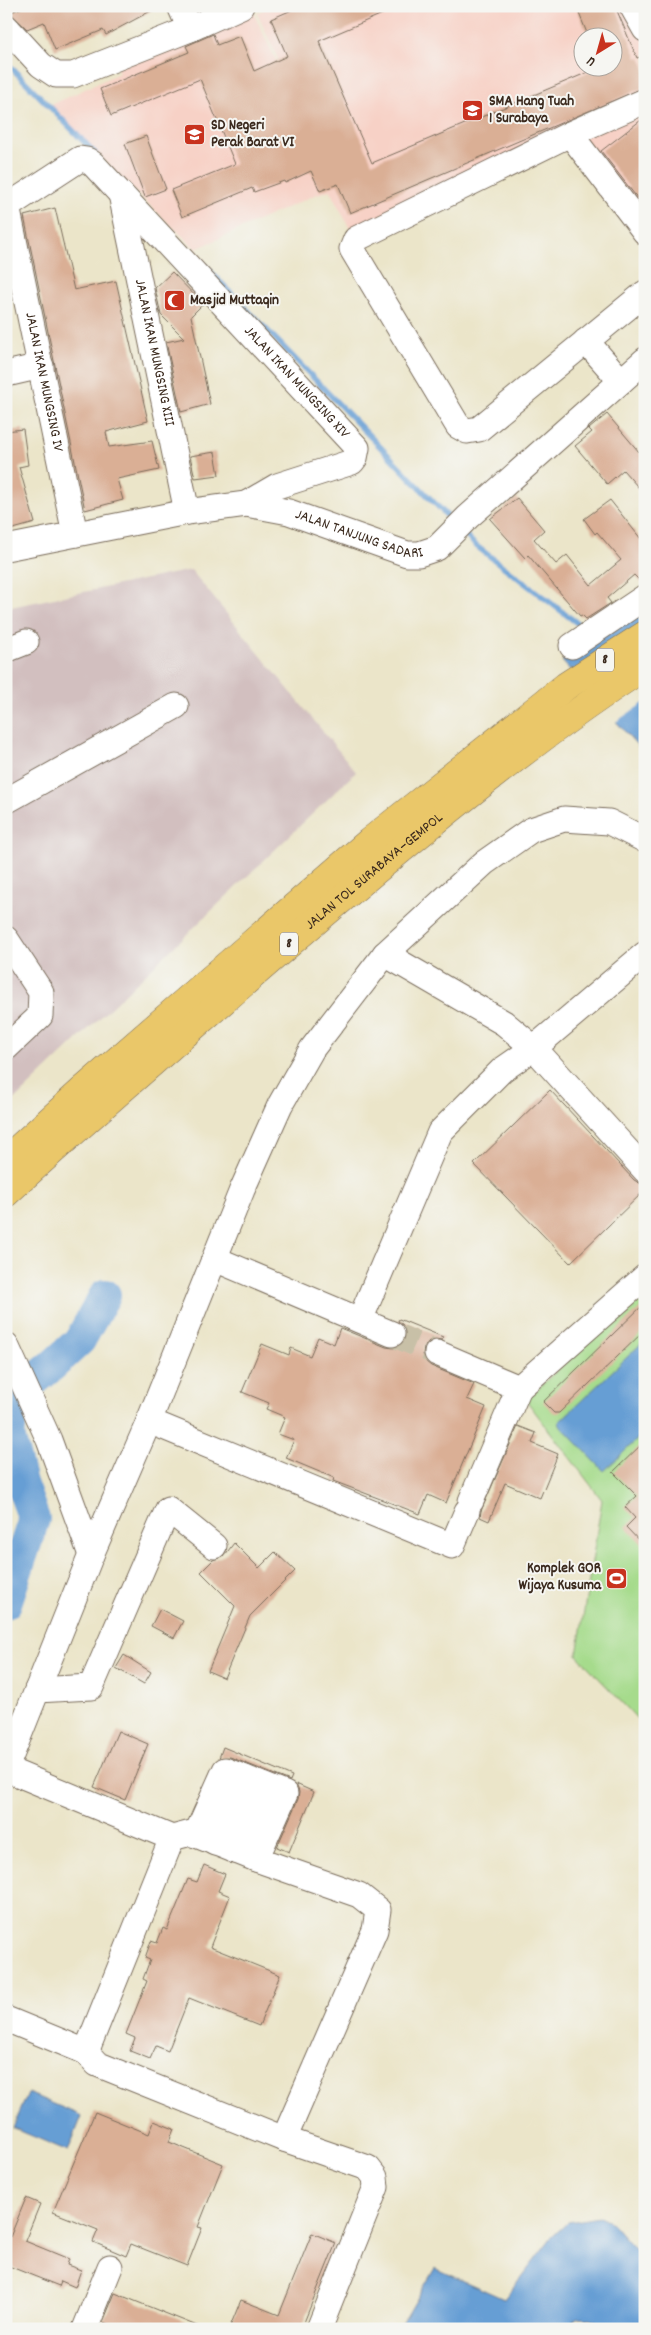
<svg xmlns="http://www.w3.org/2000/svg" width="651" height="2335" viewBox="0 0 651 2335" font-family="Dekko,sans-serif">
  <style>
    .built { fill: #f7d1c6; fill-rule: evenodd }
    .industrial { fill: #d2bfbf }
    .green { fill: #a6db8c; stroke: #708255 }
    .water { fill: #669ed4; stroke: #506479 }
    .pier { fill: #ebe5c9 }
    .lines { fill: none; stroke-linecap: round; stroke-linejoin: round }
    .stream { stroke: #669ed4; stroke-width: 5.5 }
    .river { stroke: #669ed4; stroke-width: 32 }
    .building { fill: #daaf95 }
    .minor-tunnel { stroke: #c8c0a7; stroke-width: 25; stroke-dasharray: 25 12; stroke-linecap: butt }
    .minor-casing { stroke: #796b5a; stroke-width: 27 }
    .highway-casing { stroke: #796b5a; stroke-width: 29 }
    .minor { stroke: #fff; stroke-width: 25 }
    .highway { stroke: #eac769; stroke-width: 28 }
    .labels { text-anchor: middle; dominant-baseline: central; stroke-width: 4; stroke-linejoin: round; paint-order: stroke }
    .shield { fill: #f6f6f2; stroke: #73675e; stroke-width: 1 }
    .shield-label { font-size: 14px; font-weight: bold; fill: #3b2a1e }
    .poi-label { font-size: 15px; font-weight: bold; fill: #3b2a1e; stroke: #f6f6f2; text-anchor: start }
    .street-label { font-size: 15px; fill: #3b2a1e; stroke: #f6f6f2 }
  </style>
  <rect width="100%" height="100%" fill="#f6f6f2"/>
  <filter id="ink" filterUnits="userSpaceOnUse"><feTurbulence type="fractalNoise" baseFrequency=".02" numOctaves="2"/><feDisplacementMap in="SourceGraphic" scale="10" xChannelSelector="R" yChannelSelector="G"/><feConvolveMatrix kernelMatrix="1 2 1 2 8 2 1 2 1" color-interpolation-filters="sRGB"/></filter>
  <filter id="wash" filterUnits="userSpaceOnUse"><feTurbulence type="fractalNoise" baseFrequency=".0096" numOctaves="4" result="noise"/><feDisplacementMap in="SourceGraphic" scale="20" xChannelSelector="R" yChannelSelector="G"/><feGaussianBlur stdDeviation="1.12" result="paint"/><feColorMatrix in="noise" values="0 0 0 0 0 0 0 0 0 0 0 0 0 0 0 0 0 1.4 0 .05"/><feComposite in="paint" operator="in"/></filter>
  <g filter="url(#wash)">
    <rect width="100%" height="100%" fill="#ebe5c9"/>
    <path class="built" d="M270 6H639L645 16V234L570 135 351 231 330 190 315 195 196 249 127 184 51 105 119 73 116 67 252 10 322 156 257 13ZM584 38H614V68H584Z"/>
    <polygon class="industrial" points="191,570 356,772 6,1108 6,608"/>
    <polygon class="green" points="645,1286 645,1727 577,1655 602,1500 526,1400"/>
    <g class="water">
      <polygon points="645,600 645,754 562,661"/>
      <polygon points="645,1340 645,1432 604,1471 558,1423"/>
      <polygon points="28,2093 82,2116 68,2151 13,2128"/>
      <path d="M599 2217 612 2223 645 2260V2329C634 2329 623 2330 613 2329 599 2327 593 2314 576 2318L570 2329H399L435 2268 504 2299 551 2238 568 2222Z"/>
    </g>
    <polygon class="pier" points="645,622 645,702 614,723 588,694 573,672"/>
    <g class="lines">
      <g class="stream">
        <polyline points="6,62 95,153"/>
        <polyline points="203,264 454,523"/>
        <polyline points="462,531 475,545 577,623 584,632"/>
      </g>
      <polyline class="river" points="6,1603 34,1519 21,1483 9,1436 13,1404 32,1382 53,1365 80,1340 105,1295"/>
    </g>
    <g id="blocks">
      <g class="building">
        <polygon points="26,6 160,6 106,35 103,30 55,50 44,22 27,29 12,15 11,12"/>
        <polygon points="301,6 401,6 319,41 372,163 598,68 614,68 614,38 589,38 576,6 615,6 637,58 640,57 645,69 645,87 350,213 338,184 320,191 311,171 285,183 284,181 254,192 252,188 182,217 171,190 235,164 200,79 111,116 100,89 189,52 186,46 213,34 217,45 240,36 254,71 287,56 271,19"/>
        <polygon points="645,117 645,208 601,151"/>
        <polygon points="146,136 166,189 145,197 125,144"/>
        <polygon points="55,208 74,290 116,281 148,421 106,432 109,447 152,441 159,470 117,479 123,500 85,510 24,216"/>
        <polygon points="172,272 203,304 191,316 210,404 181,412 166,342 184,338 161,315 155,288"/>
        <polygon points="607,414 645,459 645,495 623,470 607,484 575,446 592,432 589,429"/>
        <polygon points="23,429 28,465 19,467 35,523 6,531 6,431"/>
        <polygon points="215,452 219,475 195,478 190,456"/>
        <polygon points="517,498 544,530 534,539 556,564 567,555 591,585 621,560 597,532 595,534 584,519 610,500 645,544 645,583 642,583 634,575 607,598 611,603 586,619 582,615 580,616 528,555 525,558 490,519"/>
        <polygon points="550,1090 634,1180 645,1186 645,1190 570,1263 474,1164"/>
        <polygon points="645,1303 645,1330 559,1413 554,1413 543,1402"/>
        <polygon points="399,1319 443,1337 442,1340 435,1339 429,1341 424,1347 423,1354 425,1361 431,1366 474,1384 467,1399 486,1407 446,1503 428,1495 420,1514 333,1481 334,1478 286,1458 294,1440 278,1434 285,1417 266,1409 269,1403 242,1392 262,1344 289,1355 291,1348 310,1356 318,1337 334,1344 340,1328 386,1347 394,1348 401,1345 405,1339 406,1332 403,1325 398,1321"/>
        <polygon points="518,1426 536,1433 532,1443 558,1454 540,1498 505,1483 489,1521 480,1517 481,1511"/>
        <polygon points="645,1441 645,1547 626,1527 635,1518 625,1507 637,1496 613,1472"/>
        <polygon points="234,1543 259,1568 275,1552 295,1571 250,1616 224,1678 208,1671 235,1606 201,1572 213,1560 225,1555"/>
        <polygon points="160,1609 183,1621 174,1638 151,1626"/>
        <polygon points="124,1655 151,1672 144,1684 116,1668"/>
        <polygon points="118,1731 148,1744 125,1800 94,1787"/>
        <polygon points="223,1747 292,1776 290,1781 230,1757 219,1758"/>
        <polygon points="296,1784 314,1792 289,1852 277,1847 298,1799 299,1792"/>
        <polygon points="204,1865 225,1874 218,1891 230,1896 210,1947 280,1975 259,2026 189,1998 168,2051 156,2046 150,2059 130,2051 135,2038 126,2034 147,1981 143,1979 150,1960 145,1958 151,1941 157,1943 163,1928 167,1930 188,1879 197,1882"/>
        <polygon points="95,2112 149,2134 154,2121 174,2129 169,2142 223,2164 198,2227 202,2228 187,2266 131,2244 126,2256 93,2242 98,2230 53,2212"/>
        <polygon points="26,2198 40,2204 25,2241 69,2259 67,2265 81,2270 75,2287 61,2281 59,2286 6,2265 6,2247"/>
        <polygon points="312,2233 336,2243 303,2325 305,2329 229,2329 241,2300 279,2315"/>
        <polygon points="115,2293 202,2328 201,2329 120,2329 103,2322"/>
      </g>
    </g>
  </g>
  <g filter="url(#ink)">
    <use href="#blocks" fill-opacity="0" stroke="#796b5a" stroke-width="1"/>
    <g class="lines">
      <polyline class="minor-tunnel" points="392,1334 437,1353"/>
      <defs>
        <g id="minor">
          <polyline points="180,6 190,29"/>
          <polyline points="632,6 645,29"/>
          <polyline points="6,27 41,65 56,75 73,75 190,29 241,6"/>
          <polyline points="645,101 570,134 356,239 352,249 458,426 467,431 479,429 645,293"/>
          <polyline points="570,134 645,232"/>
          <path id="s1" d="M121 194 187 512"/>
          <path id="s2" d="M6 201 75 534"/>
          <path id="s3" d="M8 206 80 159 87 160 93 164 357 448 355 458 352 462 277 486 246 504"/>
          <polyline points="586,341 621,381"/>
          <polyline points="6,374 41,366"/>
          <path id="s4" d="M6 548 187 512 246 504 289 512 407 554H419L437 548 468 517 645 360"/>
          <polyline points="572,646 645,597"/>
          <polyline points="6,650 26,642"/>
          <polyline points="6,801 176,706"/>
          <polyline points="6,939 41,992 40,1016 6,1048"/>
          <polyline points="385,954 504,1023 534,1048 645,1170"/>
          <polyline points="215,1259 392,1334"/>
          <polyline points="360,1320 440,1132 502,1070 534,1048 645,954"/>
          <polyline points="6,1345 49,1440 91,1555"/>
          <polyline points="437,1353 519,1388 645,1277"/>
          <polyline points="149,1421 452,1546 467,1511"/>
          <polyline points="471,1501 519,1388"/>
          <polyline points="37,1690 91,1687 168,1509 214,1546"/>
          <polyline points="6,1768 91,1555 149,1421 242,1190 280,1105 312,1049 385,954 484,863 531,830 564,819 609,822 645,840"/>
          <polyline points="6,1769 172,1838 191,1833 256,1859 359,1895 378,1910 375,1930 284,2139"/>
          <polyline points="196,1835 225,1770 285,1794 256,1859"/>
          <polyline points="215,1843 245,1778"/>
          <polyline points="235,1851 263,1786"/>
          <polyline points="6,2019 86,2052 97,2064 284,2139 368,2168 375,2177 376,2187 319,2329"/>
          <polyline points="86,2052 172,1838"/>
          <polyline points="85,2329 110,2267"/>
        </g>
        <g id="highway">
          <polyline points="6,1160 82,1091 369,842 566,686 645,635"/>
          <path id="s5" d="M6 1193C97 1109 191 1029 284 948 400 849 517 750 645 666"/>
        </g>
      </defs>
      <use href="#minor" class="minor-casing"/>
      <use href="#highway" class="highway-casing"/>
      <use href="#minor" class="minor"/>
      <use href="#highway" class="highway"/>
    </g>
  </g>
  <defs>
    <symbol id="school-square" viewBox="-11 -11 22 22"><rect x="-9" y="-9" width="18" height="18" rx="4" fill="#c8321e" stroke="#f6f6f2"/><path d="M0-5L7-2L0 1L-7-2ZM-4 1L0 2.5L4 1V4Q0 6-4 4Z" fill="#fff"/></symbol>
    <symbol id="mosque-square" viewBox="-11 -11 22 22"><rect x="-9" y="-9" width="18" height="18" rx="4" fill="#c8321e" stroke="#f6f6f2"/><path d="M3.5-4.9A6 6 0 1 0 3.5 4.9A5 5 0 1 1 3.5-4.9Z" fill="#fff"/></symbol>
    <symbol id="stadium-square" viewBox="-11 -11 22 22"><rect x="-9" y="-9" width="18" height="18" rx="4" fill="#c8321e" stroke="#f6f6f2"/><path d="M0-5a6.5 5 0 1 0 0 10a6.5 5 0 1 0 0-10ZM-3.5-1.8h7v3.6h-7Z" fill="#fff"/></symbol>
  </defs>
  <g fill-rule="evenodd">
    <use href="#school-square" x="460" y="98" width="25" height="25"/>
    <use href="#school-square" x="182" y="122" width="25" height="25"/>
    <use href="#mosque-square" x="162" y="288" width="25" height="25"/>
    <use href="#stadium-square" x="604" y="1566" width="25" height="25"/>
  </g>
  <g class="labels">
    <g class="shield">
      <rect x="596" y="648.5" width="18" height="23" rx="4"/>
      <rect x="280" y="932.5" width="18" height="23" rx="4"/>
    </g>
    <g class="shield-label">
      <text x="605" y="660">8</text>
      <text x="289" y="944">8</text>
    </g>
    <g class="poi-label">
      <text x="489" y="102">SMA Hang Tuah<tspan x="489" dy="17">1 Surabaya</tspan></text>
      <text x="211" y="126">SD Negeri<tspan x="211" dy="17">Perak Barat VI</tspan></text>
      <text x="190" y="301">Masjid Muttaqin</text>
      <text x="601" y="1569" text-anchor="end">Komplek GOR<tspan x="601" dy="17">Wijaya Kusuma</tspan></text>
    </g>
    <g class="street-label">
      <text stroke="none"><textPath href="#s1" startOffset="162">JALAN IKAN MUNGSING XIII</textPath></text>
      <text stroke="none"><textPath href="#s2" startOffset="185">JALAN IKAN MUNGSING IV</textPath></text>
      <text stroke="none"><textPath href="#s3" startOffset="399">JALAN IKAN MUNGSING XIV</textPath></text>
      <text stroke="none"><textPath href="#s4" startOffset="362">JALAN TANJUNG SADARI</textPath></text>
      <text stroke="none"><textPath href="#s5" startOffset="489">JALAN TOL SURABAYA–GEMPOL</textPath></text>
    </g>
  </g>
  <rect width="651" height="2335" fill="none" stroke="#f6f6f2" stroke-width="25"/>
  <g transform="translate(598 52) rotate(217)"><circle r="24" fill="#f6f6f2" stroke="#aba49d"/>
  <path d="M0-4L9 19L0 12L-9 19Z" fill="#c8321e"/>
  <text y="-8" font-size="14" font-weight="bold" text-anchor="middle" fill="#3b2a1e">U</text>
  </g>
</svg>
